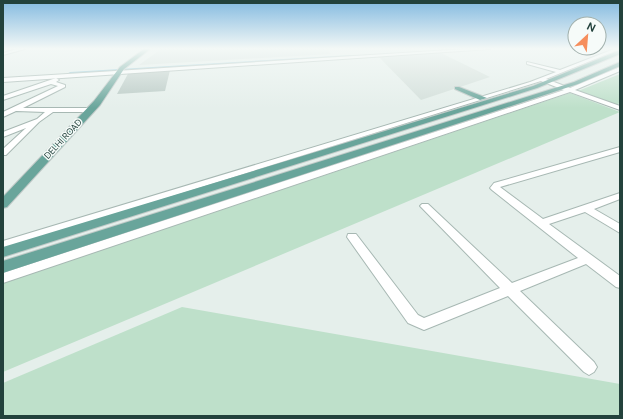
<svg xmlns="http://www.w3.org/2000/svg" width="623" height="419" viewBox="0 0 623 419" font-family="'DM Sans',sans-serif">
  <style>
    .built { fill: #d3dfda }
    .green { fill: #bee0ca }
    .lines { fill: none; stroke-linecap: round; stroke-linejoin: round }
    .canal { fill: #8cc4d5; fill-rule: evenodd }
    .building { fill: #bacac5 }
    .minor-casing { stroke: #a7b8b3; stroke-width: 2 }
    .major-casing { stroke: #c1cac8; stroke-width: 2 }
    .minor { fill: #fff; fill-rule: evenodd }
    .major { fill: #69a59b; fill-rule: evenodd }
    .labels { text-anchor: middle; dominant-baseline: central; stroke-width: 3; stroke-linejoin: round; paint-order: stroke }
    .far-street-label { font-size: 9px; fill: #23423c; stroke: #f6fbf9 }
  </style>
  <rect width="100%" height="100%" fill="#e5efeb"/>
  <g class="built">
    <polygon points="161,49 327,49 331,54 139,65"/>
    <polygon points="441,53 490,77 421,100 379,57"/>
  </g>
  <g class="green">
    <polygon points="620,74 620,103 615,105 578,91"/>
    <polygon points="570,93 620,112 3,372 3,283"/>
    <polygon points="182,307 620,384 620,416 3,416 3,383"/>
  </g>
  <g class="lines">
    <polygon class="canal" points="351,55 353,57 70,76 67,74 70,72"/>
  </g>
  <polygon class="building" points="170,70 165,91 117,94 129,72"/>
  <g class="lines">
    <defs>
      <g id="minor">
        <polygon points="17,49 25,49 3,55 3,53"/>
        <polygon points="466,49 490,49 3,82 3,78"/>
        <polygon points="614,49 620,49 546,79 570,88 620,67 620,71 575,90 620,106 620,110 570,92 3,283 3,273 564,90 541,81 3,249 3,241 530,82 556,72 527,64 527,62 560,70"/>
        <polygon points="56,78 59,80 56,82 65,85 65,87 23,108 90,108 93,110 90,112 53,112 39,122 6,155 3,155 3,149 26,128 3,137 3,132 37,119 45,112 16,111 3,117 3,112 58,86 51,84 3,100 3,96"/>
        <polygon points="620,147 620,152 500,187 543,219 620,193 620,199 594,209 620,224 620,233 585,212 549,224 620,276 620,288 616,287 586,264 520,291 594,362 597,367 594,372 589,375 584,372 508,296 424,330 408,323 347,237 348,234 356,234 418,315 424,318 500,288 422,208 420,206 422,204 428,204 512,283 578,258 492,190 490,188 494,183"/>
      </g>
      <g id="major">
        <polygon points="144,49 150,49 124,69 100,105 7,207 3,208 3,197 94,101 120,67"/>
        <polygon points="620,50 620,54 537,88 3,257 3,247 533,86"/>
        <polygon points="620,62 620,66 578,84 3,273 3,261 574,82"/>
        <polygon points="455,87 459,87 487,98 480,100 455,89"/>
      </g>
    </defs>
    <use href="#minor" class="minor-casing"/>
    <use href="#major" class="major-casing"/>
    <use href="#minor" class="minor"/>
    <use href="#major" class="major"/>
  </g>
  <linearGradient id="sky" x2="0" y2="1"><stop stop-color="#83bae0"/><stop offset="0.45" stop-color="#f3f8f6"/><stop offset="1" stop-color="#f3f8f6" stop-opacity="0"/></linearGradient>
  <rect width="623" height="108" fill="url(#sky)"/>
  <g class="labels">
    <g class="far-street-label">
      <text transform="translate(63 139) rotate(-47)">DELHI ROAD</text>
    </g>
  </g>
  <rect width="623" height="419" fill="none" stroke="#23423c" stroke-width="8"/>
  <g transform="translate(587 36) rotate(26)"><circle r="19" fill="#f6fbf9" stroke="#a2b1ad"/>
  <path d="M0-3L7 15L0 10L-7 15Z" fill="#f68e5c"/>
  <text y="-6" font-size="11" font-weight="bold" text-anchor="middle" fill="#23423c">N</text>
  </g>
</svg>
